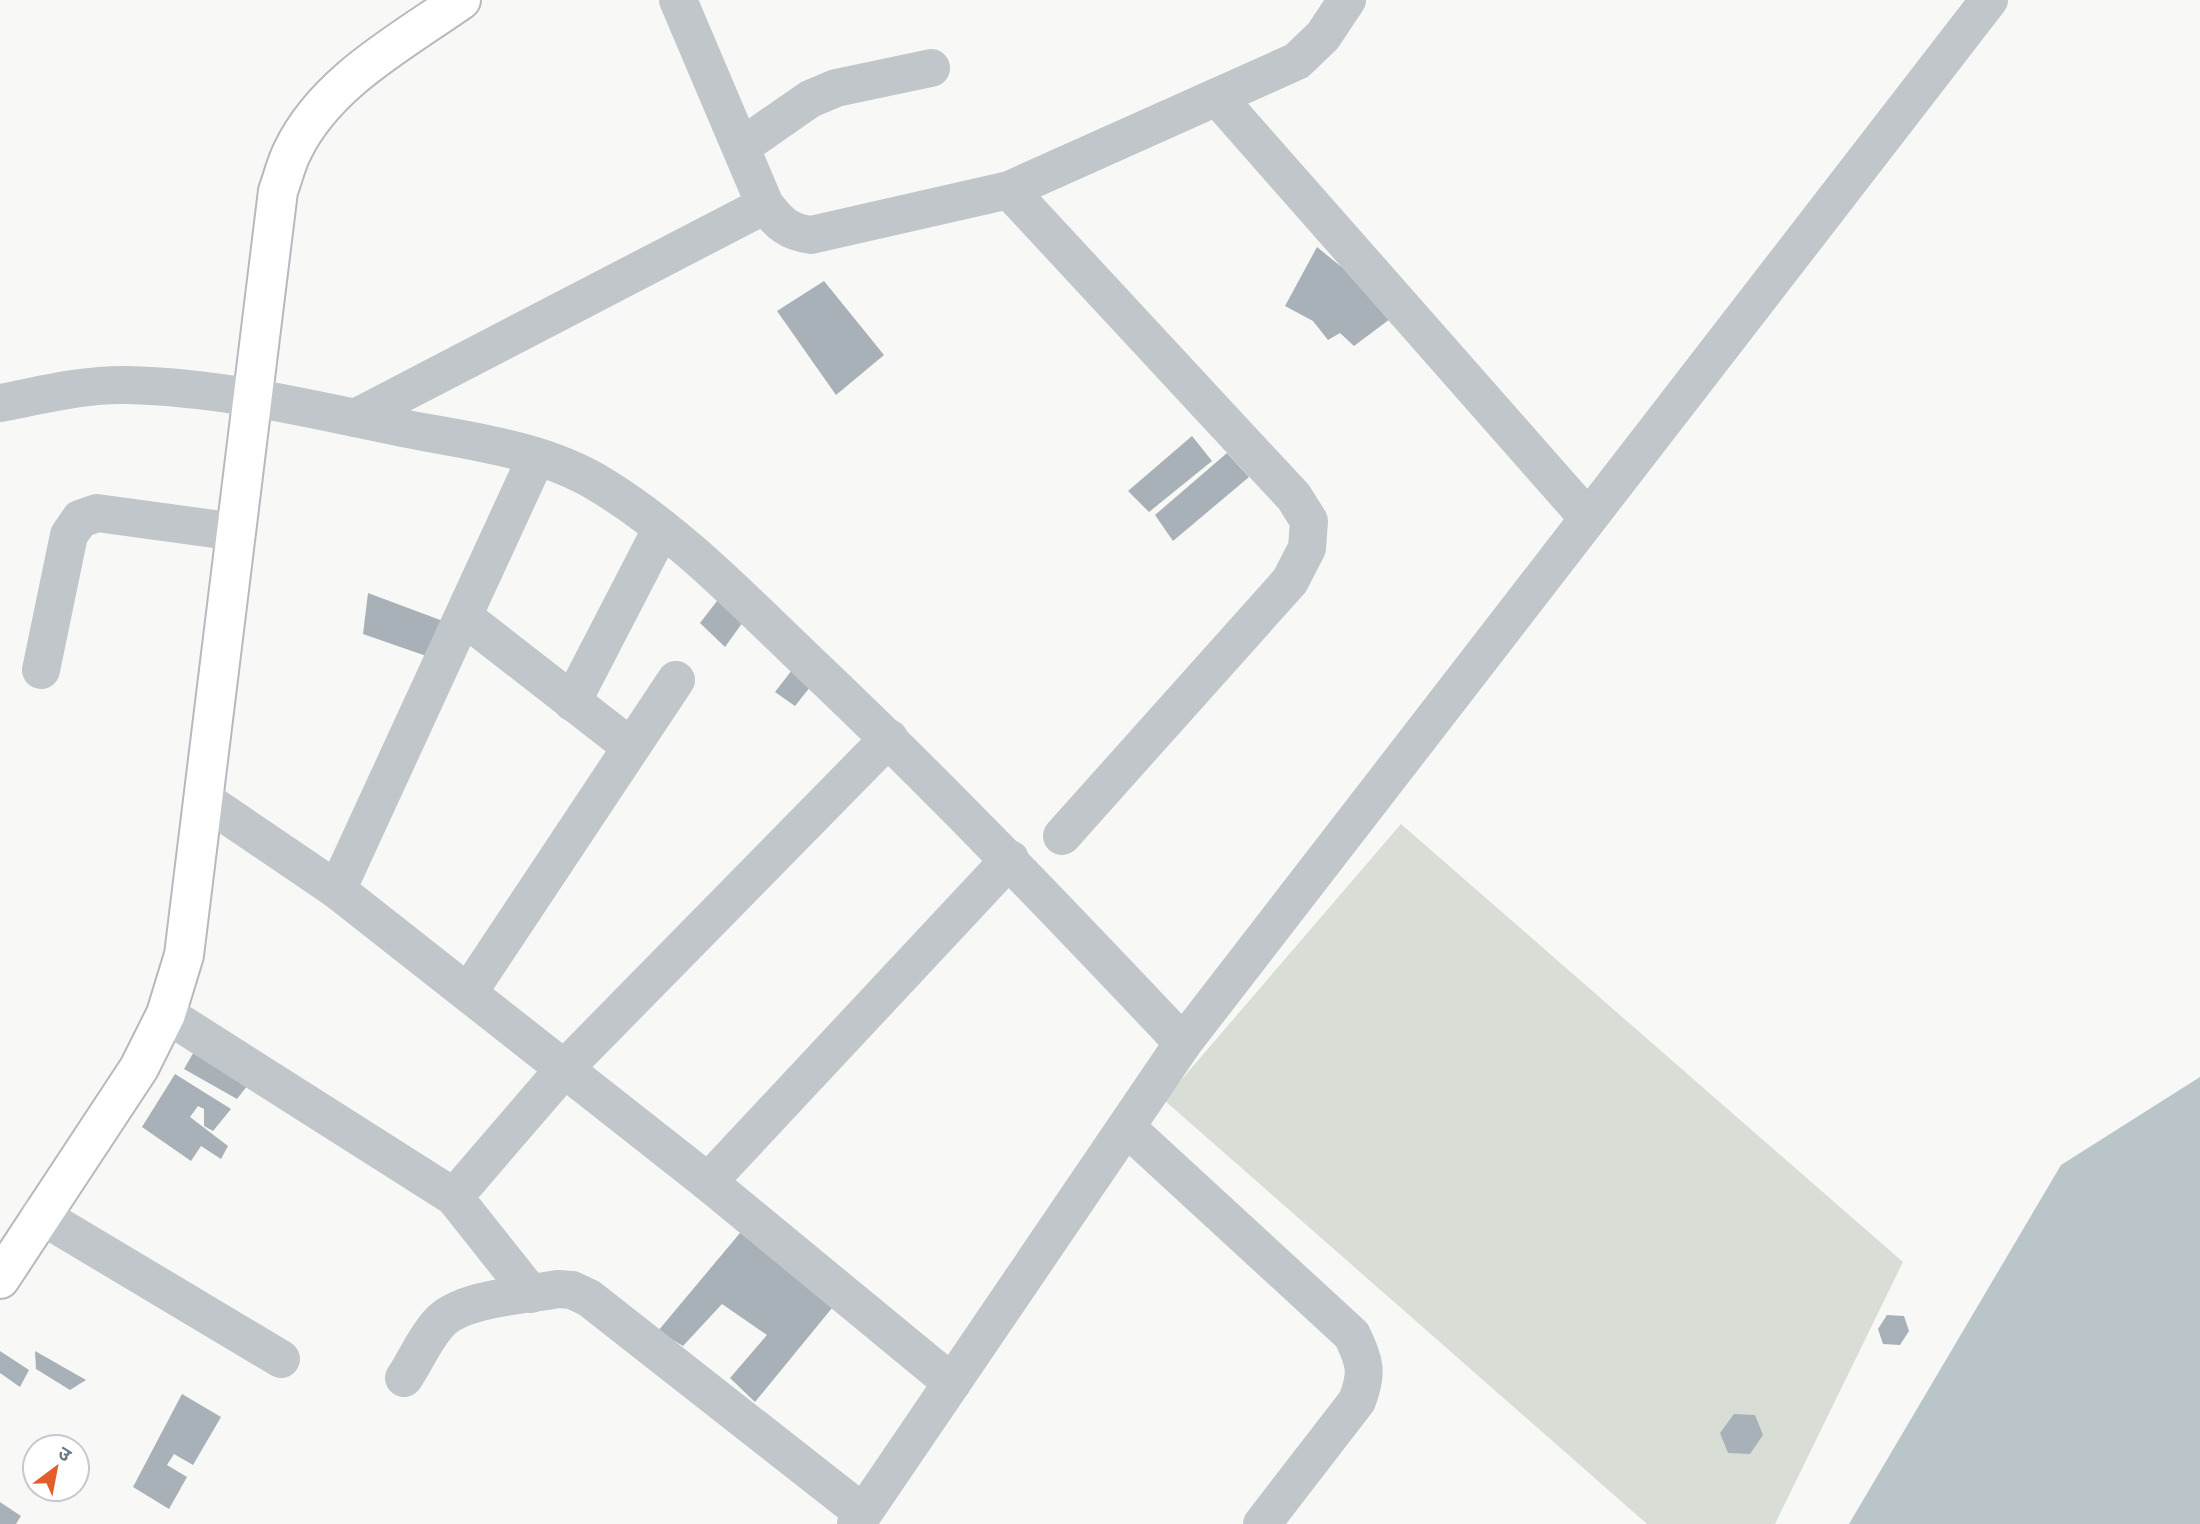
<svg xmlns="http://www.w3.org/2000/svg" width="2200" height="1524" viewBox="0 0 2200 1524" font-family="Signika,'Noto Sans Devanagari',sans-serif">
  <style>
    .green { fill: #d8ded5 }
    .water { fill: #bac5ca }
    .building { fill: #a8b1b7 }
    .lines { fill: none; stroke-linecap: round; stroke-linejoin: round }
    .major-casing { stroke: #b5babe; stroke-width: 42 }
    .minor { stroke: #c1c6ca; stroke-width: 38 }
    .major { stroke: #fff; stroke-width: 38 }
  </style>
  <rect width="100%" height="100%" fill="#f8f9f6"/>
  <polygon class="green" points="1401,824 1903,1262 1775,1524 1647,1524 1164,1100"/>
  <polygon class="water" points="2200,1077 2200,1524 1849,1524 2061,1165"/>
  <g class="building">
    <polygon points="1317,247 1398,313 1354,346 1340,333 1328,340 1313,321 1285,306"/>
    <polygon points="824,281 884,355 836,395 777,311"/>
    <polygon points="1192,436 1212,461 1149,512 1128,491"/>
    <polygon points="1227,453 1249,477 1173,541 1155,515"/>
    <polygon points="727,588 748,615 725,647 700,623"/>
    <polygon points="368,593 451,624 432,658 363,634"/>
    <polygon points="799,661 818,677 795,706 775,692"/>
    <polygon points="199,1043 254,1077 237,1099 184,1069"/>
    <polygon points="175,1074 231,1109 213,1131 204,1126 204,1109 198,1106 190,1117 228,1146 221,1159 201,1146 191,1161 142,1127"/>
    <polygon points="750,1221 841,1297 755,1402 730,1378 767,1335 722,1304 683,1346 658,1331"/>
    <polygon points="1887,1315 1904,1316 1909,1331 1900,1345 1883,1344 1878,1329"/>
    <polygon points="0,1351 29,1370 20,1387 0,1373"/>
    <polygon points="35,1351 86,1380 70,1390 36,1369"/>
    <polygon points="182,1394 221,1417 193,1465 174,1454 167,1465 187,1477 169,1509 133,1487"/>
    <polygon points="1734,1414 1755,1415 1763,1435 1750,1454 1728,1453 1720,1433"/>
    <polygon points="0,1502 21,1516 16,1524 0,1524"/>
  </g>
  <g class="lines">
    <defs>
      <path id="major" d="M0 1279 139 1068 166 1014 184 955 278 191C283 178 286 163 293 150 326 82 401 42 461 0"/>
    </defs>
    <use href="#major" class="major-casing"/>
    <g class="minor">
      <path d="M678 0 765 205C779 223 788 232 811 235L1009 190 1297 61 1323 36 1347 0"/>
      <polyline points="1217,97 1587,517"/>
      <polyline points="741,147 810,99 836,88 931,68"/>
      <polyline points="1009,190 1294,497 1309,521 1307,548 1290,581 1062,836"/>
      <path d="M0 403C42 395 84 384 127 385 220 387 312 409 402 428 468 441 543 449 601 485 678 532 742 599 807 661 937 784 1060 913 1183 1043"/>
      <polyline points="355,418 765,205"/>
      <polyline points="464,617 631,747"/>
      <polyline points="41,670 69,535 80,519 97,513 236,532"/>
      <polyline points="572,702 662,528"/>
      <polyline points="203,799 337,890 708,1182 952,1383"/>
      <polyline points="337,890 536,458"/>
      <polyline points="468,993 676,680"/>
      <polyline points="166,1014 454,1197 531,1294"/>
      <path d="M1126 1127 1352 1335C1365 1363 1368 1372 1357 1401L1262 1524"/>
      <polyline points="708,1182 1010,859"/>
      <polyline points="454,1197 565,1068 889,738"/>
      <polyline points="40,1215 281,1359"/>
      <path d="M404 1378C416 1360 425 1338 439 1323 461 1298 526 1295 558 1289L572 1290 589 1298 863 1513"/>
      <polyline points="856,1524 1183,1043 1989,0"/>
    </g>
    <use href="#major" class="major"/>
  </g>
  <g transform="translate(56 1468) rotate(32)"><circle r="33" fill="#ffffff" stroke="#c2c9cf" stroke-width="2"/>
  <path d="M0-5L12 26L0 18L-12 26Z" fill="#e55d29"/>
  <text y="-10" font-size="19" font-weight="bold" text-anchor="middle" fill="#677887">उ</text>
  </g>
</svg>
